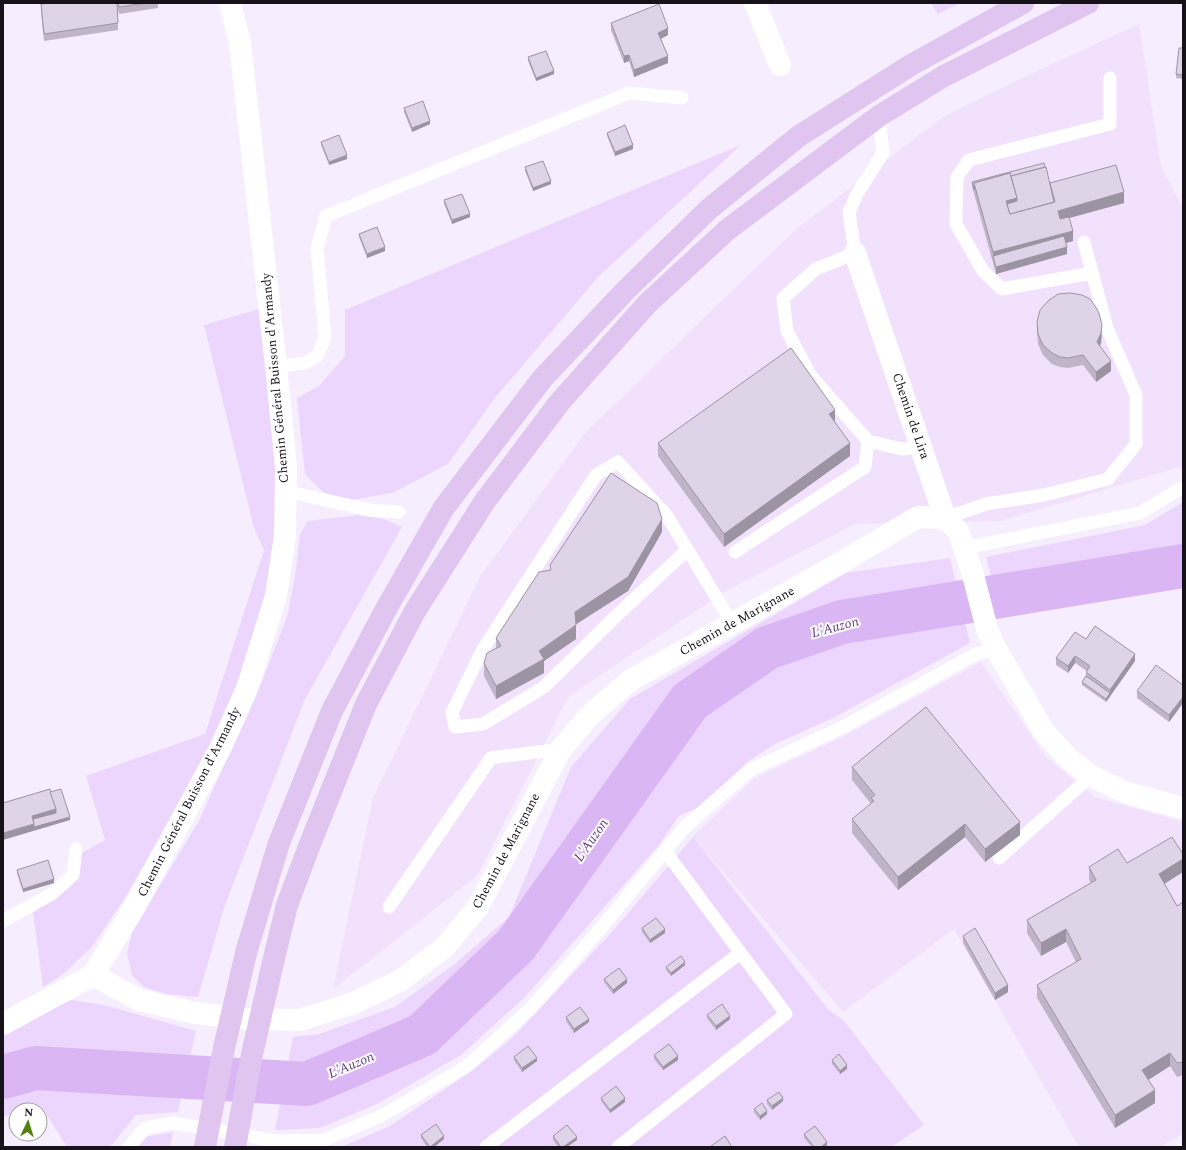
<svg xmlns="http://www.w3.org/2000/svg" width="1186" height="1150" viewBox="0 0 1186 1150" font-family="Spectral,serif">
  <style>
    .built { fill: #f1e1fd }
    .green { fill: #edd6fe }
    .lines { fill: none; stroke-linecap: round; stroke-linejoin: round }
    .river { stroke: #dab6f4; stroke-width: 44 }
    .lane { stroke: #fff; stroke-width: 13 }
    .street { stroke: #fff; stroke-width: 22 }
    .primary { stroke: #dfc5f0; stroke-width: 22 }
    .wall { fill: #c0b5c8 }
    .shaded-wall { fill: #9c94a2 }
    .building { fill: #dfd3e8; stroke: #9c94a2 }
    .labels { text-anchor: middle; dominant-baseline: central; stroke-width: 4; stroke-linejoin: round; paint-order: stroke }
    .street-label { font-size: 13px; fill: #17121a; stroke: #fff }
    .water-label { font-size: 14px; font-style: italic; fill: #663a82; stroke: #fff }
  </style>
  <rect width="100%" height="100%" fill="#f6edfe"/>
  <g class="built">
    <polygon points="1139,24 1161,167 1183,208 1183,466 1001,521 855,524 729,589 569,696 477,876 333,989 373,798 480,577 585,433 795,230 943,117 1022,78"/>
    <polygon points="981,662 1045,756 1095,797 1183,822 1183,1134 1160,1147 1079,1147 954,929 843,1012 693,837 698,831 755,778 846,735"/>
  </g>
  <g class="green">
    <polygon points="931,3 960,3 938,14"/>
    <polygon points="741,145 599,276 494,399 448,464 392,493 352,500 324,493 305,474 297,398 319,386 345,356 345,310"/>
    <polygon points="263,308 275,468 277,513 269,589 240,677 202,762 125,898 91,948 63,974 43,987 33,913 67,884 69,860 105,840 86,776 205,734 264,550 254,528 204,325"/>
    <polygon points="1183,502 1183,560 995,591 986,557 1145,525"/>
    <polygon points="358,515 384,519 402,527 305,699 225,905 198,997 166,994 144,987 132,975 127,954 132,932 199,821 263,679 288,614 296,570 300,534 308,521"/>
    <polygon points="950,558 970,643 835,717 775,744 747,762 706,804 679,816 659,845 525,997 461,1055 377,1104 320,1128 275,1130 293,1037 319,1034 395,1007 456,963 509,917 571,767 630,699 846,573"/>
    <polygon points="693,837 827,1008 845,1022 924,1125 891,1147 341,1147 390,1126 469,1073 512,1038 612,932"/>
    <polygon points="72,1000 104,1005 196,1031 178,1112 136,1115 110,1147 67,1147 43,1109 16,1110 16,1114 3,1116 3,1034 56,1006"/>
    <polygon points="173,1132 170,1147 136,1147 144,1137"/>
  </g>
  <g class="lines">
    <polyline class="river" points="3,1077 36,1068 307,1084 422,1035 516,945 690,701 767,648 842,622 1183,566"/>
    <g class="lane">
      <polyline points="879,116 883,153 857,194 849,212 855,253 816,269 783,298 787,331 811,376 868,441 902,449 921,447"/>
      <polyline points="1092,273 1002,289 983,271 956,224 957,177 969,160 1110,124 1110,78"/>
      <polyline points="276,366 305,363 318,355 325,337 317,248 326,216 629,93 682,98"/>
      <polyline points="286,491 369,510 399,512"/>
      <polyline points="945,518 986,504 1044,495 1108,479 1136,444 1136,395 1107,328 1084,242"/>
      <polyline points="964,548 1140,513 1183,487"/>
      <polyline points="687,550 614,618 544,687 483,724 455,727 452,712 483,649 596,475 618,462 667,516 732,623"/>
      <polyline points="735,552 865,467 868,441"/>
      <polyline points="999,858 1091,776"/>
      <polyline points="389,907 491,758 561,749"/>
      <polyline points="3,921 53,893 73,875 76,849"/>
      <polyline points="129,1147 145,1128 173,1123 276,1141 324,1140 383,1115 467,1066 531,1008 596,934 685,827 750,770 841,728 976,654 996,649"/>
      <polyline points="486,1147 740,953"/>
      <polyline points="618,1147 786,1014 665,851"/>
    </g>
    <g class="street">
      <polyline points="755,3 780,65"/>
      <polyline points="855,253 945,518 959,532 973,575 987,629 996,649 1044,732 1070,760 1091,776 1127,793 1183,808"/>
      <polyline points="93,975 134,908 222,745 247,689 276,596 285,536 286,467 276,366 240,44 230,3"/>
      <polyline points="3,1024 93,975 139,1000 195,1013 246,1019 300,1020 354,1003 400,981 445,947 478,907 561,749 591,714 631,680 842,562 918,517 945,518"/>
    </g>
    <g class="primary">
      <polyline points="205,1147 224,1048 247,949 279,843 332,711 385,611 443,509 542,379 625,291 709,209 799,136 911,65 1023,3"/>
      <polyline points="235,1147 252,1054 275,954 287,905 310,844 366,704 415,611 485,501 559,403 647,304 727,230 879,116 944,76 1088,3"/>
    </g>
  </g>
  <g class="wall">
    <polygon points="50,3 158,3 158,8 119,14 117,3 118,30 44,41 41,11 41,4"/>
    <polygon points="611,23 668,35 661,39 668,63 634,77 629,61 624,63 611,30"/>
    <polygon points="1183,48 1183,79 1176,78 1176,74"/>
    <polygon points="528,57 554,74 536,81 528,61"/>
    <polygon points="404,108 430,124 412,132 404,112"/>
    <polygon points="607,133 633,149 615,156 607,136"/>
    <polygon points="321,142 347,159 329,165 321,145"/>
    <polygon points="525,167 551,184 533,191 525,171"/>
    <polygon points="972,182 1050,183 1124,203 1069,218 1073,241 1066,243 1067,254 996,274 972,186"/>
    <polygon points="444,200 470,217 452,224 444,204"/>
    <polygon points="359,234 385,251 367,258 359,237"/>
    <polygon points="1037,322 1102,335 1101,343 1100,346 1111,371 1096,382 1083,365 1068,368 1060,367 1052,364 1043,355 1038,344 1037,332"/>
    <polygon points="835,422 850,456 724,547 658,456 658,443"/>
    <polygon points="662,532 628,591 576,624 576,639 544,661 544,673 496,699 484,676 484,663 496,648 496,638 550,570 550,565"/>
    <polygon points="1086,639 1135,661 1106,702 1082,685 1082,682 1086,676 1086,672 1087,671 1075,663 1068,673 1056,665 1056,658"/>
    <polygon points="1183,685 1183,703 1169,722 1137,698 1137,691"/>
    <polygon points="852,767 1020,835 985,862 965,837 898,890 852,833 852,819 871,804 852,780"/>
    <polygon points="1183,854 1183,872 1164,884 1177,906 1183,902 1183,1075 1177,1077 1170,1066 1148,1080 1155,1103 1115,1128 1037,998 1037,985 1076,962 1066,942 1041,956 1027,933 1027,920 1091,883 1089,880 1089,867 1127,863"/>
    <polygon points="17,870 54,883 23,892 17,873"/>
    <polygon points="642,928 665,933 650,943 642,932"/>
    <polygon points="963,936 1008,992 995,1000 963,943"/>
    <polygon points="685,965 671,976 666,970 666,967"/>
    <polygon points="604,979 627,983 613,994 604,982"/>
    <polygon points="707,1015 730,1019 716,1030 707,1018"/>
    <polygon points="566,1017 589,1022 574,1033 566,1021"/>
    <polygon points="654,1055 678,1060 663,1070 654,1059"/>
    <polygon points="514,1057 537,1061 522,1072 514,1060"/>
    <polygon points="832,1060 847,1069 840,1074 832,1064"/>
    <polygon points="601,1098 625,1102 610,1113 601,1101"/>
    <polygon points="767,1100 783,1101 772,1110 767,1104"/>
    <polygon points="754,1109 767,1114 760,1120 754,1112"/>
    <polygon points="804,1134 827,1145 825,1147 812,1147 804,1138"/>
    <polygon points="421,1135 444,1139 434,1147 427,1147 421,1138"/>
    <polygon points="553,1136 577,1140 567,1147 558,1147 553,1140"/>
  </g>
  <g class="shaded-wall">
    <polygon points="668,28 668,35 658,40 658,33"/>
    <polygon points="629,55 629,61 624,63 624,56"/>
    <polygon points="668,56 668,63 634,77 634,70"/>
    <polygon points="554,71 554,74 536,81 536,78"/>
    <polygon points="430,121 430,124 412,132 412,128"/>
    <polygon points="633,145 633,149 615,156 615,152"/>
    <polygon points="347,155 347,159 329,165 329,162"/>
    <polygon points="551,181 551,184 533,191 533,188"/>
    <polygon points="1124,192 1124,203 1058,221 1058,211"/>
    <polygon points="1017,198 1017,208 1008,211 1006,201"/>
    <polygon points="470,214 470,217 452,224 452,220"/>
    <polygon points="1073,231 1073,241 995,262 993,256 993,252"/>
    <polygon points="385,247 385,251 367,258 367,254"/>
    <polygon points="1067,247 1067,254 996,274 996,267"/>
    <polygon points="1102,325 1101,343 1097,352 1097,342"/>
    <polygon points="1111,361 1111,371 1096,382 1096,372"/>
    <polygon points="835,410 835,423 829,414"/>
    <polygon points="850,443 850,456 724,547 724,534"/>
    <polygon points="662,519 662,532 628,591 575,625 575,612"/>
    <polygon points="576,625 576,639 544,661 544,673 496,699 496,686 539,651"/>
    <polygon points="1135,654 1135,661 1106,702 1106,699 1110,693 1110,690"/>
    <polygon points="1075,656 1075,663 1068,673 1068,666"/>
    <polygon points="1183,697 1183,703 1169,722 1169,715"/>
    <polygon points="56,809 56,816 33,823 32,816"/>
    <polygon points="70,817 70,820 3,840 3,833 34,824"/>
    <polygon points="1020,822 1020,835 985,862 985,849"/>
    <polygon points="965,824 965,837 898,890 898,877"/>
    <polygon points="1183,859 1183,872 1159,887 1159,874"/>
    <polygon points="54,879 54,883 23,892 23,889"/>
    <polygon points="665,929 665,933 650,943 650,940"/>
    <polygon points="1066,929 1066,942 1041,956 1041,943"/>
    <polygon points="685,962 685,965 671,976 671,973"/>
    <polygon points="627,979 627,983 613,994 613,990"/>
    <polygon points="1008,985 1008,992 995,1000 995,993"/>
    <polygon points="730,1016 730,1019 716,1030 716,1026"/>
    <polygon points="589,1019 589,1022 574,1033 574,1029"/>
    <polygon points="1170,1053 1170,1066 1142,1084 1142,1070"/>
    <polygon points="678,1056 678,1060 663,1070 663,1067"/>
    <polygon points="537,1058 537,1061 522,1072 522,1068"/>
    <polygon points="1183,1062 1183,1075 1182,1076 1182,1063"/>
    <polygon points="847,1065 847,1069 840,1074 840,1071"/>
    <polygon points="1155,1090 1155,1103 1115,1128 1115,1115"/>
    <polygon points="625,1098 625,1102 610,1113 610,1110"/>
    <polygon points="783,1098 783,1101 772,1110 772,1106"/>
    <polygon points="767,1111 767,1114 760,1120 760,1116"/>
    <polygon points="444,1136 444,1139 434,1147 430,1147"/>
    <polygon points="577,1137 577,1140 567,1147 563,1147"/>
    <polygon points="827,1142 827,1145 825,1147 821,1147"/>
  </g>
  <g class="building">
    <polygon points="50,3 117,3 118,23 44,34 41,4"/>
    <polygon points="118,3 146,3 119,7"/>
    <polygon points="659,4 668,28 658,33 668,56 634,70 629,55 624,56 611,23"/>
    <polygon points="1179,48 1183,48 1183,75 1176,74"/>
    <polygon points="546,51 554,71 536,78 528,57"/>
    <polygon points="423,101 430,121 412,128 404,108"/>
    <polygon points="625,125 633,145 615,152 607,133"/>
    <polygon points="339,135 347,155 329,162 321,142"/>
    <polygon points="543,161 551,181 533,188 525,167"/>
    <polygon points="1044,163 1045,167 1011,176 1010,173 974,183 974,190 972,182"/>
    <polygon points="1116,165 1124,192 1058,211 1060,219 1069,217 1073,231 993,252 974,183 1010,173 1017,198 1006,201 1010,214 1055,202 1050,183"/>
    <polygon points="1046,167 1054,202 1010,214 1007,204 1017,201 1017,198 1011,176"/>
    <polygon points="462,194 470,214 452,220 444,200"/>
    <polygon points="377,227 385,247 367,254 359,234"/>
    <polygon points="1064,236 1067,247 996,267 993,256"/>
    <polygon points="1070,293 1082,295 1090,299 1095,306 1099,313 1102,325 1101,333 1097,342 1111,361 1096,372 1083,355 1068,358 1060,357 1052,353 1043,345 1038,334 1037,322 1040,310 1048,301 1058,294"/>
    <polygon points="791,348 835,410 829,414 850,443 724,534 658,443"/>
    <polygon points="611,473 657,503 662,519 628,577 575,612 576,625 539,651 544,659 496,686 484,663 487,653 501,646 496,638 539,572 551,570 550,565"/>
    <polygon points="1095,626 1135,654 1110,690 1086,672 1090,666 1075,656 1068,666 1056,658 1075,632 1086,639"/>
    <polygon points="1156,665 1183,685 1183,697 1169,715 1137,691"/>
    <polygon points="1086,676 1110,693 1106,699 1082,682"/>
    <polygon points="926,707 1020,822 985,849 965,824 898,877 852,819 874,801 871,798 875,795 852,767"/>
    <polygon points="50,789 56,809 32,816 34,824 3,833 3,803"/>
    <polygon points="61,789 70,817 34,827 34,824 33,819 56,813 56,809 50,792"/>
    <polygon points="1172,837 1183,854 1183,859 1159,874 1177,906 1183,902 1183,1062 1177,1063 1170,1053 1142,1070 1155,1090 1115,1115 1037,985 1081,959 1066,929 1041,943 1027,920 1096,880 1089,867 1118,849 1127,863"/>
    <polygon points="48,860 54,879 23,889 17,870"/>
    <polygon points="656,918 665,929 650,940 642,928"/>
    <polygon points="975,928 1008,985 995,993 963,936"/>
    <polygon points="681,956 685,962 671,973 666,967"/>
    <polygon points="619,968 627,979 613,990 604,979"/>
    <polygon points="722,1004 730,1016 716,1026 707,1015"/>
    <polygon points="580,1007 589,1019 574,1029 566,1017"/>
    <polygon points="669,1044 678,1056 663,1067 654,1055"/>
    <polygon points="528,1046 537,1058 522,1068 514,1057"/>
    <polygon points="839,1054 847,1065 840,1071 832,1060"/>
    <polygon points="616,1086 625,1098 610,1110 601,1098"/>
    <polygon points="779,1092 783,1098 772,1106 767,1100"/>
    <polygon points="762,1103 767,1111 760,1116 754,1109"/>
    <polygon points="436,1124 444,1136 430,1147 421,1135"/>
    <polygon points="567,1125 577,1137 563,1147 561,1147 553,1136"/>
    <polygon points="815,1126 827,1142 821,1147 814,1147 804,1134"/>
    <polygon points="725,1136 732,1147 711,1147 711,1146"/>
  </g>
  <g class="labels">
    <g class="street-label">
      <text transform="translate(275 378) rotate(-95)">Chemin Général Buisson d'Armandy</text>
      <text transform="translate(911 416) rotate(71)">Chemin de Lira</text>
      <text transform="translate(737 621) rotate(-29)">Chemin de Marignane</text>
      <text transform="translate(189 802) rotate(-63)">Chemin Général Buisson d'Armandy</text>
      <text transform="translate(506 851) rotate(-62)">Chemin de Marignane</text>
    </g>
    <g class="water-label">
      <text transform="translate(835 627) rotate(-15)">L'Auzon</text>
      <text transform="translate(591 840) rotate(-55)">L'Auzon</text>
      <text transform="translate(351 1065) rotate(-23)">L'Auzon</text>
    </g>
  </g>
  <rect width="1186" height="1150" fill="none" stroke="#17121a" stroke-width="8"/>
  <g transform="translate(28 1122) rotate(4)"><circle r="19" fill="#ffffff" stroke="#a2a0a3"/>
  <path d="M0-3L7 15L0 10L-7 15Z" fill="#548211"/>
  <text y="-6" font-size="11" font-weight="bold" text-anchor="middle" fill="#17121a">N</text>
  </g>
</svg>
